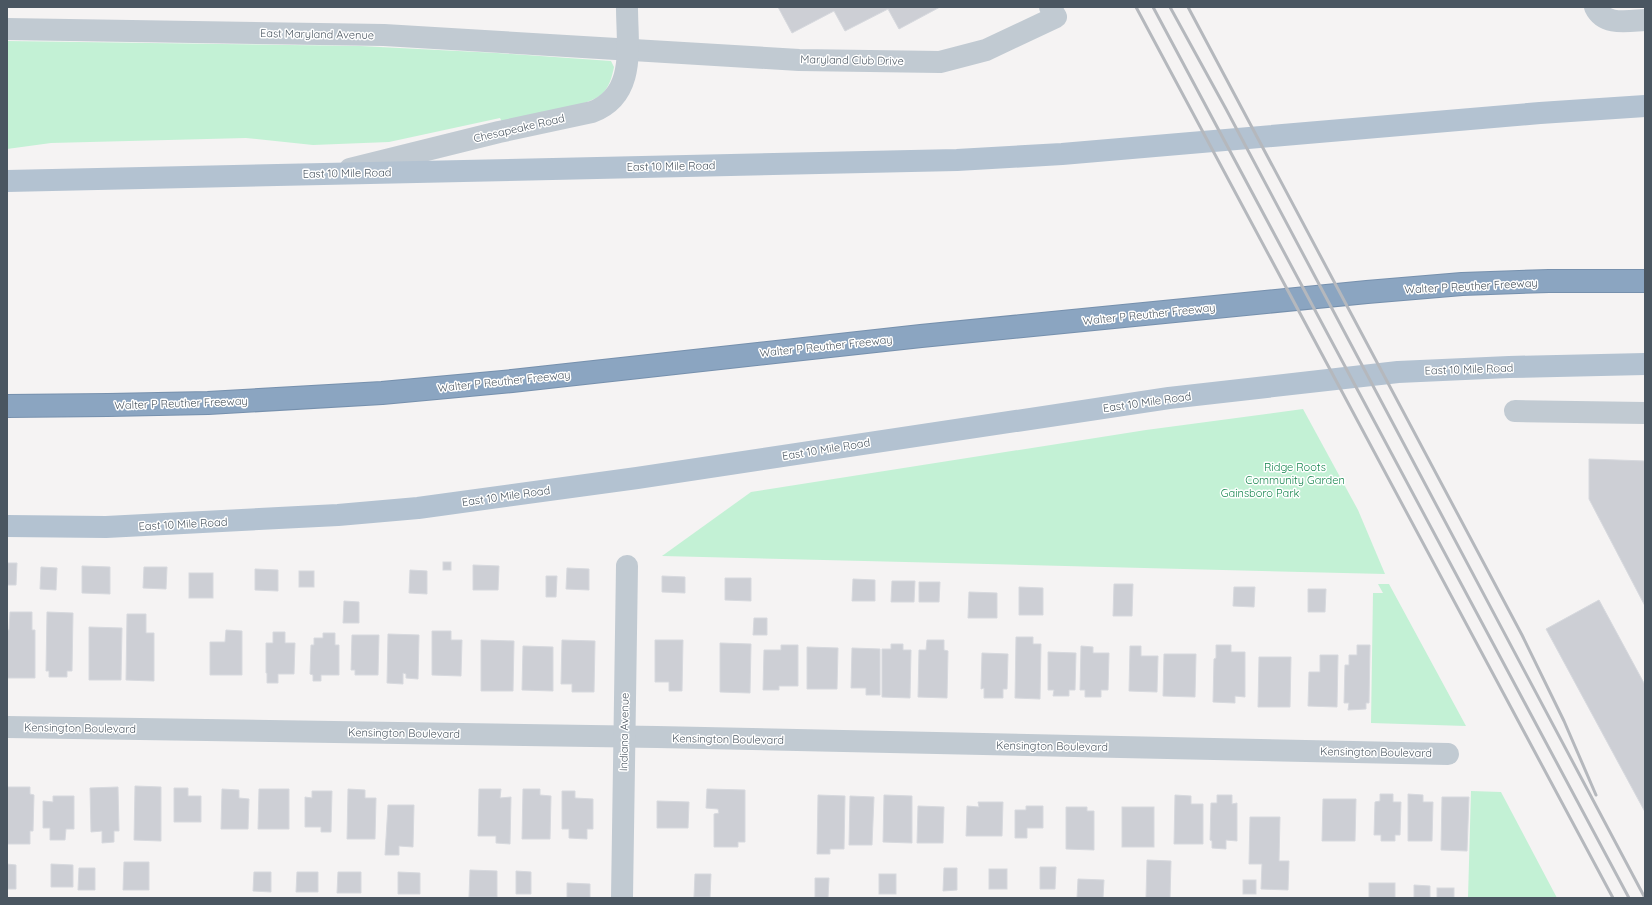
<svg xmlns="http://www.w3.org/2000/svg" width="1652" height="905" viewBox="0 0 1652 905" font-family="Quicksand,sans-serif">
  <style>
    .green { fill: #c3f1d5 }
    .building { fill: #cdcfd5; stroke: #d7d9de }
    .lines { fill: none; stroke-linecap: round; stroke-linejoin: round }
    .highway-casing { stroke: #7690ad; stroke-width: 24 }
    .minor { stroke: #c1cad2; stroke-width: 22 }
    .major { stroke: #b3c2d1; stroke-width: 22 }
    .highway { stroke: #8ba5c1; stroke-width: 22 }
    .rail { stroke: #b5b8bd; stroke-width: 3 }
    .labels { text-anchor: middle; dominant-baseline: central; stroke-width: 3; stroke-linejoin: round; paint-order: stroke }
    .street-label { font-size: 11px; fill: #4a5661; stroke: #fff }
    .park-label { font-size: 11px; fill: #17864f; stroke: #fff }
  </style>
  <rect width="100%" height="100%" fill="#f5f3f3"/>
  <g class="green">
    <path d="M7 41 360 46 497 53 611 61 614 67C612 77 609 88 601 95 586 107 523 117 502 122L500 118 389 142 313 145 246 138 51 143 7 149Z"/>
    <polygon points="1303,409 1358,510 1385,574 662,556 751,492 1146,430"/>
    <polygon points="1378,584 1389,584 1466,726 1371,723 1373,593 1383,593"/>
    <polygon points="1471,791 1501,792 1557,898 1468,898"/>
  </g>
  <g class="building">
    <polygon points="778,7 940,7 899,29 888,9 845,31 834,11 792,33"/>
    <polygon points="1589,459 1645,461 1645,606 1589,499"/>
    <rect x="443" y="562" width="8" height="8"/>
    <polygon points="7,563 17,563 16,585 7,585"/>
    <polygon points="473,565 499,566 498,590 473,590"/>
    <polygon points="82,566 110,567 110,594 82,593"/>
    <polygon points="41,567 57,568 56,590 40,589"/>
    <polygon points="144,567 167,567 166,589 143,588"/>
    <polygon points="567,568 589,569 589,590 566,589"/>
    <polygon points="255,569 278,570 278,591 255,590"/>
    <polygon points="410,570 427,571 427,594 409,593"/>
    <rect x="299" y="571" width="15" height="16"/>
    <rect x="189" y="573" width="24" height="25"/>
    <polygon points="546,576 557,576 556,597 546,597"/>
    <polygon points="662,576 685,577 685,593 662,592"/>
    <polygon points="725,578 751,578 751,601 725,600"/>
    <polygon points="853,579 875,580 875,601 852,601"/>
    <polygon points="892,581 915,581 914,602 891,602"/>
    <polygon points="919,582 940,582 939,602 919,602"/>
    <polygon points="1114,584 1133,584 1132,616 1113,616"/>
    <polygon points="1019,587 1043,588 1043,615 1019,615"/>
    <polygon points="1234,587 1255,587 1254,607 1233,606"/>
    <polygon points="1308,589 1326,589 1325,612 1308,612"/>
    <polygon points="969,592 997,593 997,618 968,618"/>
    <polygon points="1599,600 1645,685 1645,812 1546,629"/>
    <polygon points="344,601 359,602 359,623 343,623"/>
    <polygon points="10,612 32,612 32,630 35,630 35,678 7,678 7,630 9,630"/>
    <polygon points="47,612 73,613 72,671 67,671 67,677 49,677 49,671 46,671"/>
    <polygon points="127,614 146,614 146,633 154,633 154,681 126,680"/>
    <polygon points="754,618 767,618 767,635 753,635"/>
    <polygon points="89,627 122,628 121,680 89,680"/>
    <polygon points="226,630 242,631 242,675 210,675 210,642 225,642"/>
    <polygon points="432,631 451,631 451,640 462,640 461,676 432,675"/>
    <polygon points="273,632 285,632 285,643 295,643 294,674 278,674 278,683 267,683 267,673 266,673 266,643 273,643"/>
    <polygon points="323,633 335,633 335,645 339,645 339,675 321,675 321,681 313,681 313,675 310,674 311,645 314,645 314,638 323,638"/>
    <polygon points="388,634 419,635 418,679 406,678 406,674 403,673 403,684 387,683"/>
    <polygon points="352,635 379,635 378,675 355,675 355,670 351,670"/>
    <polygon points="1016,637 1033,637 1033,644 1041,644 1040,699 1015,698"/>
    <polygon points="481,640 514,641 513,691 481,691"/>
    <polygon points="562,640 595,641 594,692 572,692 572,684 561,684"/>
    <polygon points="655,640 683,640 682,691 669,691 669,682 655,682"/>
    <polygon points="927,640 944,640 944,650 948,651 947,698 918,697 919,650 926,650"/>
    <polygon points="720,643 751,644 750,693 720,692"/>
    <polygon points="891,644 903,644 903,650 911,650 910,698 882,697 882,649 891,649"/>
    <polygon points="781,645 798,645 798,686 779,686 779,690 763,690 764,650 781,650"/>
    <polygon points="1216,645 1231,645 1231,652 1245,652 1245,697 1235,696 1235,703 1213,702 1214,659 1216,658"/>
    <polygon points="1357,645 1370,645 1369,703 1366,703 1366,709 1348,710 1349,703 1344,703 1345,665 1349,665 1349,655 1357,655"/>
    <polygon points="523,646 553,647 553,691 522,690"/>
    <polygon points="1081,646 1093,647 1093,653 1109,653 1108,690 1101,690 1101,697 1085,697 1085,690 1080,690"/>
    <polygon points="1130,646 1141,646 1141,656 1158,656 1157,692 1129,691"/>
    <polygon points="807,647 838,648 837,689 807,689"/>
    <polygon points="852,648 880,649 880,695 866,695 866,688 851,688"/>
    <polygon points="1048,652 1076,653 1075,690 1069,690 1069,696 1053,696 1054,690 1048,690"/>
    <polygon points="982,653 1008,654 1007,689 1003,689 1003,698 984,698 984,688 981,689"/>
    <polygon points="1164,654 1196,654 1195,697 1163,696"/>
    <polygon points="1320,655 1338,655 1337,707 1308,706 1309,672 1320,672"/>
    <polygon points="1259,657 1291,657 1290,707 1258,707"/>
    <polygon points="135,786 161,787 161,841 134,840"/>
    <polygon points="7,787 30,787 30,794 34,795 33,831 30,831 30,844 7,844"/>
    <polygon points="118,787 119,831 114,831 114,842 102,843 102,831 91,832 90,788"/>
    <polygon points="174,788 188,788 188,796 201,796 201,822 174,822"/>
    <polygon points="222,789 239,790 239,798 249,799 248,829 221,829"/>
    <polygon points="259,789 289,789 289,829 258,829"/>
    <polygon points="348,789 365,790 365,798 376,798 375,839 347,839"/>
    <polygon points="479,789 501,789 500,798 511,797 510,844 496,843 496,836 478,836"/>
    <polygon points="523,789 540,789 540,795 551,796 550,839 522,839"/>
    <polygon points="707,789 745,790 745,842 738,842 738,847 714,847 714,814 719,813 718,809 706,808"/>
    <polygon points="312,791 332,791 331,832 321,832 321,827 305,827 305,797 312,798"/>
    <polygon points="562,791 575,791 575,798 593,799 593,829 587,829 587,839 569,838 569,829 562,829"/>
    <polygon points="1380,794 1393,794 1393,802 1401,802 1400,835 1395,835 1395,841 1381,841 1381,835 1374,835 1375,802 1380,801"/>
    <polygon points="1408,794 1423,795 1423,802 1433,802 1432,841 1408,841"/>
    <polygon points="818,795 845,796 844,849 830,849 830,854 817,854"/>
    <polygon points="884,795 912,796 912,843 883,842"/>
    <polygon points="1175,795 1191,796 1191,804 1203,804 1203,844 1174,844"/>
    <polygon points="1217,795 1232,795 1232,804 1237,803 1237,841 1226,840 1226,849 1212,848 1212,841 1210,840 1211,803 1217,803"/>
    <polygon points="53,796 74,796 74,829 66,829 65,840 50,840 50,828 43,828 43,801 53,802"/>
    <polygon points="850,796 874,797 872,845 849,845"/>
    <polygon points="1442,797 1469,797 1467,851 1441,850"/>
    <polygon points="1323,799 1356,799 1355,841 1322,841"/>
    <polygon points="657,801 689,802 688,828 657,828"/>
    <polygon points="978,802 1003,802 1002,836 966,836 967,806 979,807"/>
    <polygon points="388,805 414,805 413,847 399,846 399,855 385,855"/>
    <polygon points="918,806 944,807 943,843 917,843"/>
    <polygon points="1026,806 1043,806 1043,828 1027,828 1027,838 1015,838 1015,810 1026,810"/>
    <polygon points="1066,807 1087,807 1087,811 1094,811 1094,850 1066,849"/>
    <rect x="1122" y="807" width="32" height="40"/>
    <polygon points="1250,817 1280,817 1279,861 1289,861 1288,890 1261,889 1262,864 1249,864"/>
    <polygon points="1147,860 1171,861 1170,898 1146,898"/>
    <polygon points="124,862 149,862 149,890 123,890"/>
    <polygon points="7,864 16,865 16,889 7,889"/>
    <polygon points="51,864 73,865 73,887 51,887"/>
    <polygon points="1040,867 1056,867 1055,889 1040,889"/>
    <polygon points="79,868 95,868 95,890 78,890"/>
    <polygon points="944,868 957,868 957,890 943,891"/>
    <rect x="989" y="869" width="18" height="20"/>
    <polygon points="470,870 497,871 497,897 469,897"/>
    <polygon points="516,871 531,872 531,894 516,894"/>
    <polygon points="254,872 271,872 271,892 253,891"/>
    <polygon points="297,872 318,872 318,892 296,892"/>
    <polygon points="338,872 361,872 361,893 337,893"/>
    <polygon points="398,872 420,873 420,894 398,894"/>
    <polygon points="695,874 711,874 710,897 694,897"/>
    <rect x="879" y="874" width="17" height="20"/>
    <polygon points="815,878 829,878 828,898 815,897"/>
    <polygon points="1078,879 1104,880 1103,898 1077,898"/>
    <rect x="1243" y="880" width="13" height="14"/>
    <polygon points="567,883 590,884 590,898 567,898"/>
    <rect x="1369" y="883" width="26" height="15"/>
    <polygon points="1414,885 1430,886 1430,898 1414,898"/>
    <rect x="1437" y="888" width="17" height="10"/>
  </g>
  <g class="lines">
    <defs>
      <polyline id="highway" points="7,406 108,405 208,403 382,393 512,381 921,336 1367,292 1462,284 1549,281 1645,281"/>
    </defs>
    <use href="#highway" class="highway-casing"/>
    <g class="minor">
      <path d="M1595 7C1604 26 1627 21 1645 20"/>
      <polyline points="7,29 384,35 799,60 940,62 986,50 1056,17 1050,7"/>
      <path d="M350 169 499 132 592 112C637 95 627 46 627 7"/>
      <polyline points="1515,411 1645,413"/>
      <polyline points="7,727 657,737 1448,754"/>
      <polyline points="622,898 627,566"/>
    </g>
    <g class="major">
      <polyline points="7,181 957,160 1062,154 1540,113 1645,106"/>
      <polyline points="7,526 106,527 338,515 418,508 637,478 1169,398 1398,372 1509,367 1645,364"/>
    </g>
    <use href="#highway" class="highway"/>
    <g class="rail">
      <polyline points="1136,7 1613,898"/>
      <polyline points="1153,7 1629,898"/>
      <polyline points="1170,7 1226,109 1645,898"/>
      <polyline points="1188,7 1522,635 1564,721 1596,795"/>
    </g>
  </g>
  <g class="labels">
    <g class="street-label">
      <text transform="translate(317 34) rotate(1)">East Maryland Avenue</text>
      <text transform="translate(852 60) rotate(1)">Maryland Club Drive</text>
      <text transform="translate(519 128) rotate(-13)">Chesapeake Road</text>
      <text transform="translate(671 166) rotate(-1)">East 10 Mile Road</text>
      <text transform="translate(347 173) rotate(-1)">East 10 Mile Road</text>
      <text transform="translate(1471 286) rotate(-3)">Walter P Reuther Freeway</text>
      <text transform="translate(1149 314) rotate(-6)">Walter P Reuther Freeway</text>
      <text transform="translate(826 346) rotate(-6)">Walter P Reuther Freeway</text>
      <text transform="translate(1469 369) rotate(-2)">East 10 Mile Road</text>
      <text transform="translate(504 381) rotate(-6)">Walter P Reuther Freeway</text>
      <text transform="translate(1147 402) rotate(-8)">East 10 Mile Road</text>
      <text transform="translate(181 403) rotate(-2)">Walter P Reuther Freeway</text>
      <text transform="translate(826 449) rotate(-9)">East 10 Mile Road</text>
      <text transform="translate(506 496) rotate(-8)">East 10 Mile Road</text>
      <text transform="translate(183 524) rotate(-3)">East 10 Mile Road</text>
      <text transform="translate(80 728) rotate(1)">Kensington Boulevard</text>
      <text transform="translate(624 732) rotate(-89)">Indiana Avenue</text>
      <text transform="translate(404 733) rotate(1)">Kensington Boulevard</text>
      <text transform="translate(728 739) rotate(1)">Kensington Boulevard</text>
      <text transform="translate(1052 746) rotate(1)">Kensington Boulevard</text>
      <text transform="translate(1376 752) rotate(1)">Kensington Boulevard</text>
    </g>
    <g class="park-label">
      <text x="1295" y="467">Ridge Roots<tspan x="1295" dy="13">Community Garden</tspan></text>
      <text x="1260" y="493">Gainsboro Park</text>
    </g>
  </g>
  <rect width="1652" height="905" fill="none" stroke="#4a5661" stroke-width="16"/>
</svg>
